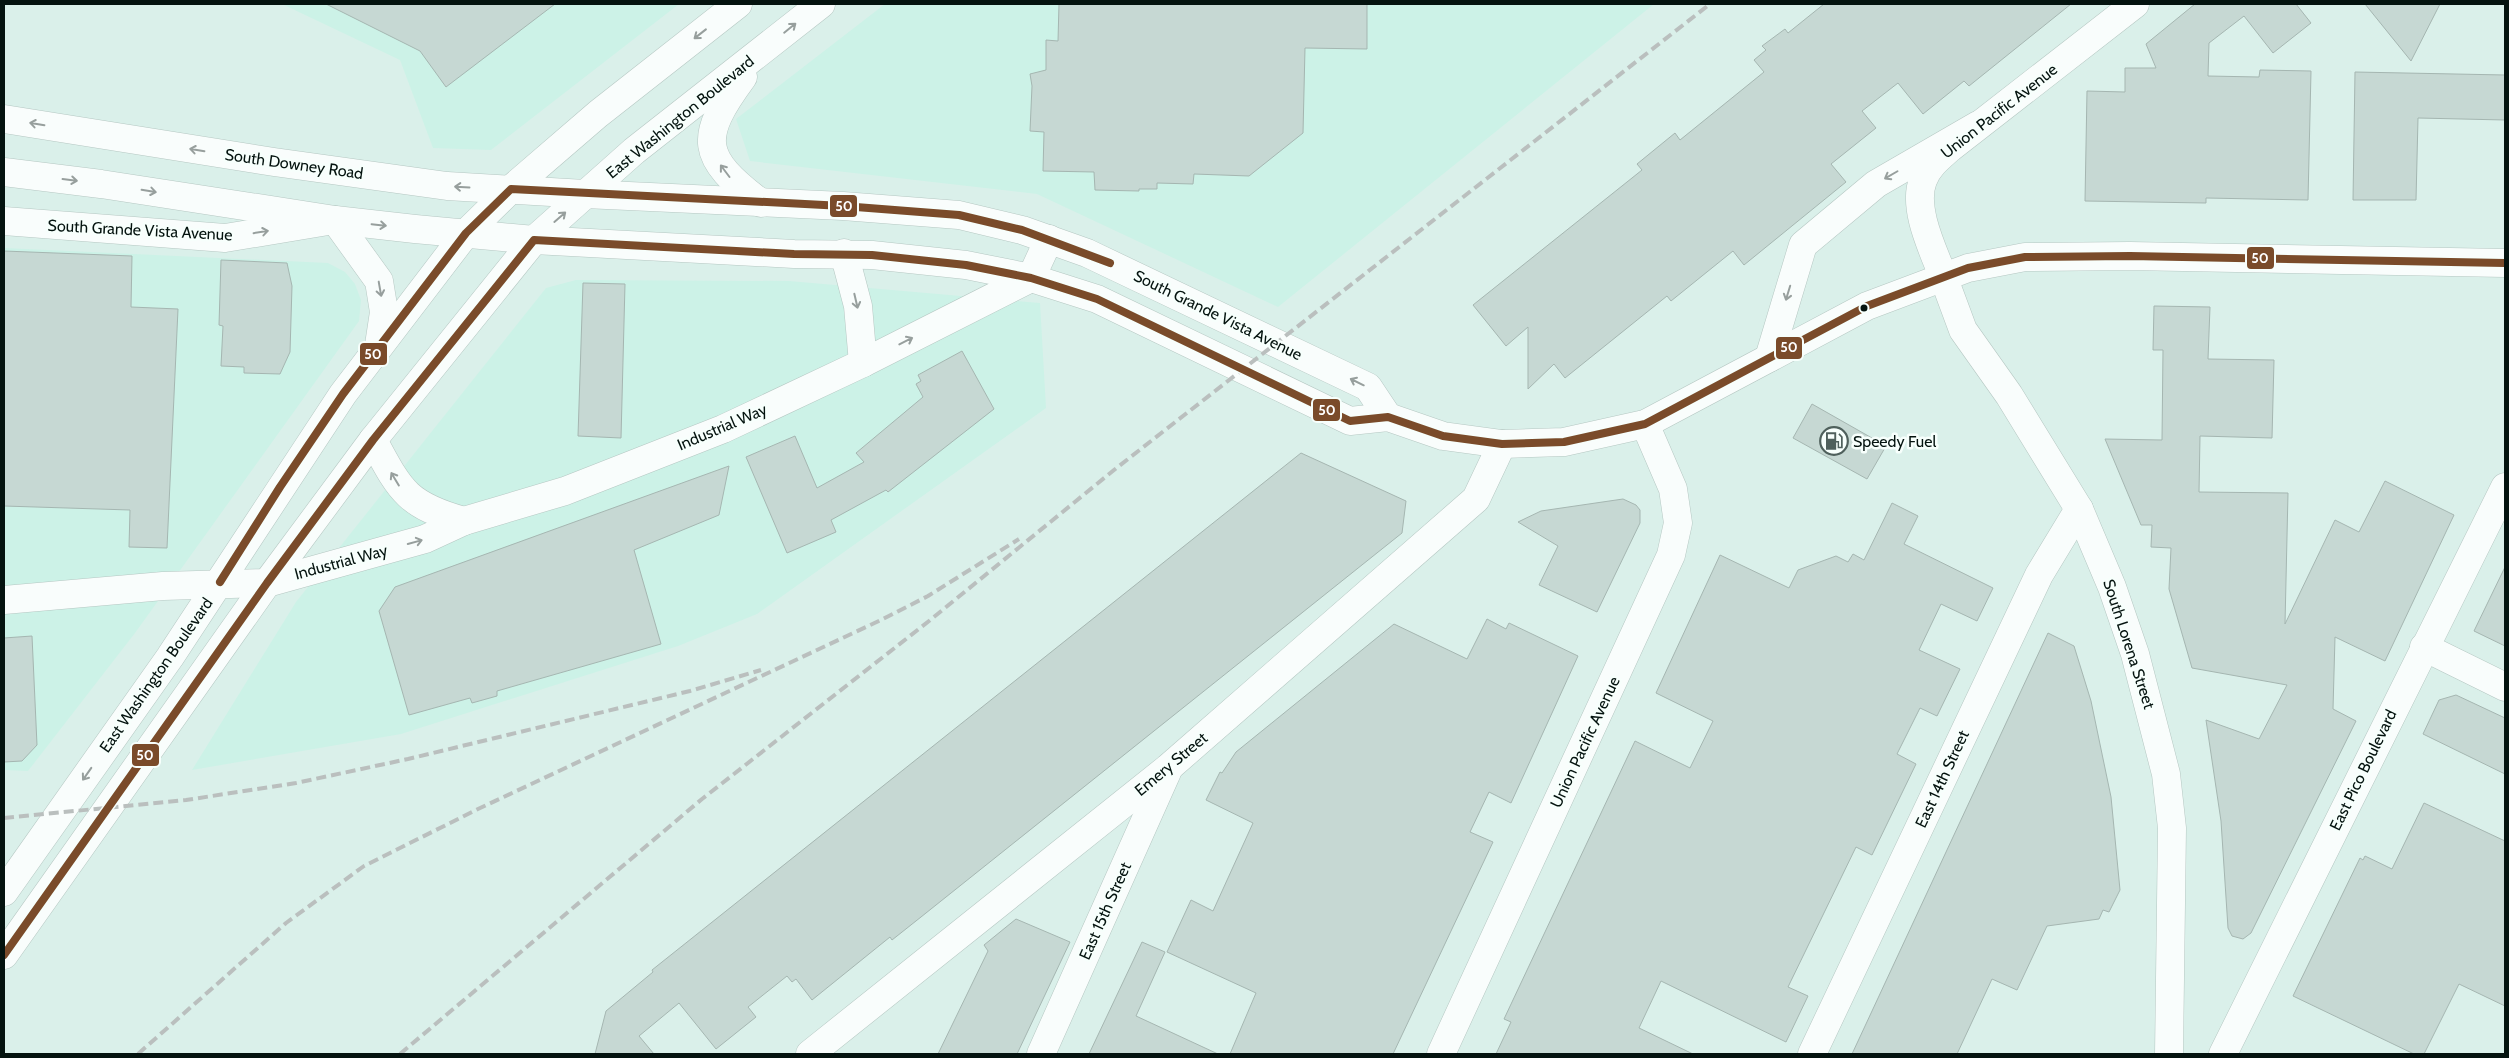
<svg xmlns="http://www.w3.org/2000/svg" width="2509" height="1058" viewBox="0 0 2509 1058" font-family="Cabin,sans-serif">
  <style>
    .built { fill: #ccf2e7 }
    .building { fill: #c6d8d3; stroke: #a5b6b1 }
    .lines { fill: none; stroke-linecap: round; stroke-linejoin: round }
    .minor-casing { stroke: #b5c7c2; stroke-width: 29 }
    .tertiary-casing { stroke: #b5c7c2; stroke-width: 29 }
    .secondary-casing { stroke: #b5c7c2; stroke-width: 29 }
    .primary-casing { stroke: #b5c7c2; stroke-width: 29 }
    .minor { stroke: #f9fdfc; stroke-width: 28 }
    .tertiary { stroke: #f9fdfc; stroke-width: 28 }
    .secondary { stroke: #f9fdfc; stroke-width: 28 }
    .primary { stroke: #f9fdfc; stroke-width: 28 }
    .rail { stroke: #babfbe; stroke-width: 4; stroke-dasharray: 10 5; stroke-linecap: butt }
    .bus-1-casing { stroke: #f7fffc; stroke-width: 11 }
    .bus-1 { stroke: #7a4b2a; stroke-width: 8 }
    .oneway { stroke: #979f9d }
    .bus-dot { fill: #04130f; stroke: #f7fffc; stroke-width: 2 }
    .labels { text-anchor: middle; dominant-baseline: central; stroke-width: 5; stroke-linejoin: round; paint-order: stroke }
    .street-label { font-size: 16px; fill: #04130f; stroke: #f7fffc }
    .poi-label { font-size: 16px; fill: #04130f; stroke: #f7fffc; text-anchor: start }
    .line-badge { stroke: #f7fffc; stroke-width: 2 }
    .badge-label { font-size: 14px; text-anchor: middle; font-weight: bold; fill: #fff }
  </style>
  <rect width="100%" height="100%" fill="#daf0ea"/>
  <g class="built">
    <polygon points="282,4 679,4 491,150 433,148 400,60"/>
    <polygon points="885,4 1654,4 1278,307 1037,194 750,161 736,119"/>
    <polygon points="4,248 328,263 345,272 355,284 361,300 359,321 135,633 28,771 4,770"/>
    <polygon points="576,280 789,281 1040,303 1046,408 757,614 678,646 401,734 192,770 296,602 546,288"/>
  </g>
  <g class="building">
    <polygon points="326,4 555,4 446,87 420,51"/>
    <polygon points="1059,4 1367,4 1367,49 1305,48 1303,133 1249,176 1194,174 1193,184 1157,183 1157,189 1139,189 1139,191 1095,190 1094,172 1043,171 1044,132 1030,131 1032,86 1030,74 1046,70 1046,40 1058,41"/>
    <polygon points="1824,4 2071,4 1969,86 1964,81 1923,114 1898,83 1862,111 1876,128 1831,164 1846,182 1744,265 1733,251 1671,301 1667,296 1565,378 1554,364 1528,389 1528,327 1506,346 1473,305 1642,170 1637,164 1675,133 1680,140 1764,72 1754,60 1766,50 1762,46 1785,29 1788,33"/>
    <polygon points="2195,4 2296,4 2311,23 2273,53 2244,16 2209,43 2208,76 2259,77 2260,70 2311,71 2308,200 2206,198 2206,203 2085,201 2087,91 2125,92 2125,68 2156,68 2146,44"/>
    <polygon points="2365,4 2440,4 2411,61"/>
    <polygon points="2355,72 2505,75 2505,120 2418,118 2416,200 2353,200"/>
    <polygon points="4,251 132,256 131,307 178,309 167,548 129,547 130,510 4,506"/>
    <polygon points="221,260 287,263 292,286 290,352 280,374 244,373 244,367 221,366 223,326 219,325"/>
    <polygon points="583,283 625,284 621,438 578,436"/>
    <polygon points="2154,306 2210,307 2208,359 2274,360 2272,438 2200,436 2199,492 2288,493 2285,624 2335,520 2359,532 2385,481 2454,515 2385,661 2335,637 2333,709 2356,721 2251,933 2243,939 2232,936 2228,928 2221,821 2206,720 2259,739 2287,685 2192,668 2169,589 2171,548 2151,547 2152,525 2141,525 2105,439 2162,440 2163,350 2153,350"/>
    <polygon points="962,351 994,409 888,492 886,490 831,520 836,532 787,553 746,457 795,436 817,488 864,462 856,453 923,397 916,384 921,381 918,375"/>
    <polygon points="1812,404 1886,446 1867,479 1793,438"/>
    <polygon points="1301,453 1406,501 1402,533 921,917 892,940 890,937 812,1000 796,979 792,982 787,976 748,1007 756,1017 716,1049 679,1003 639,1036 654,1054 595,1054 606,1011 653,972 652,970"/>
    <polygon points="729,466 719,515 634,550 661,644 497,691 497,696 472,703 470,698 409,715 379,611 395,587"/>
    <polygon points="1623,499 1636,505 1640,510 1640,523 1597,612 1539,585 1558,546 1518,522 1541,511"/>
    <polygon points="1892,503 1918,516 1904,544 1993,588 1977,621 1941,604 1919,650 1960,669 1937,716 1920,708 1897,754 1916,764 1872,855 1856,847 1788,987 1808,996 1786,1042 1661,981 1639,1028 1693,1054 1496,1054 1511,1022 1504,1019 1635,741 1690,768 1713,721 1656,693 1720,555 1789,588 1798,570 1836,556 1848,562 1853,554 1864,560"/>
    <polygon points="2505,567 2505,646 2474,631"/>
    <polygon points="1487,619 1506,629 1509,623 1578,656 1511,803 1489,792 1470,832 1493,842 1393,1054 1230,1054 1256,993 1167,952 1191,900 1213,911 1253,823 1206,800 1220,772 1222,773 1236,752 1394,624 1467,659"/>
    <polygon points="2048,633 2074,646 2091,701 2111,797 2120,890 2109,912 2103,910 2099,919 2047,926 2017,990 1992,979 1957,1054 1852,1054"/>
    <polygon points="32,636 37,745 22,761 4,762 4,638"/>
    <polygon points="2456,695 2505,718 2505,774 2423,734 2439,700"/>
    <polygon points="2424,803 2505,841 2505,1006 2459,984 2424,1054 2414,1054 2293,996 2360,858 2363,860 2365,856 2392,869"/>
    <polygon points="1016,919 1070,942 1017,1054 938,1054 988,951 984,945"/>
    <polygon points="1142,942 1165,952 1136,1016 1218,1054 1089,1054"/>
  </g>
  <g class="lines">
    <defs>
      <g id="minor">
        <polyline points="4,221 225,238 328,221"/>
        <polyline points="844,253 858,306 863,363"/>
        <path d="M1943 276C1933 250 1912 208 1923 180 1928 166 1940 157 1950 148L2135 4"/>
        <path d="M373 440C400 490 406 505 464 521"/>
        <polyline points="4,600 163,586 267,583 425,539 464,521 565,491 723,429 863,363 1031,278 1049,239"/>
        <polyline points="2424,647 2505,687"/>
        <polyline points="810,1054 1168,768 1476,499 1502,444"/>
        <polyline points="1041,1054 1167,772"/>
        <polyline points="1812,1054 2039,575 2079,509"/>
        <polyline points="2223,1054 2505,487"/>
      </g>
      <polyline id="tertiary" points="1441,1054 1671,555 1678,523 1673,489 1645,424"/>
      <g id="secondary">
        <polyline points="4,119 274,162 447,186 585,194 843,206 959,215 1022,230 1087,253 1368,387 1388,417"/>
        <polyline points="4,172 101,184 335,220 415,229 534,240 794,254 872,255 966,265 1031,278 1097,299 1350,421 1388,417 1443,436 1502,444 1564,442 1645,424 1867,306 1968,268 2025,257 2130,256 2505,263"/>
        <polyline points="1943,276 1963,330 2009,395 2079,509 2112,587 2135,654 2166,774 2172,828 2169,1054"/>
        <polyline points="1769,358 1803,245 1876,184 1978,125"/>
      </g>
      <g id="primary">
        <path d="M743 77C698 138 700 157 761 203"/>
        <polyline points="335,220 379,281 384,312 379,345"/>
        <polyline points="4,892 170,657 343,394 466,233 511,189 598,114 738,4"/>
        <polyline points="4,955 267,583 373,440 534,240 634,151 821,4"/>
      </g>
    </defs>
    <use href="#minor" class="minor-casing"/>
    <use href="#tertiary" class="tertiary-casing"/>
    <use href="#secondary" class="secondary-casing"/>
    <use href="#primary" class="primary-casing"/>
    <use href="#minor" class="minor"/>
    <use href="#tertiary" class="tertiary"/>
    <use href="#secondary" class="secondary"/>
    <use href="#primary" class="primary"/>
    <g class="rail">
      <polyline points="4,818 186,800 296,783 408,759 690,691 761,670"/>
      <polyline points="138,1054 286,923 364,866 478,809 883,619 928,596 1019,539"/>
      <polyline points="400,1054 702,799 929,621 1114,470 1710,4"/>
    </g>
    <defs>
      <g id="bus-1">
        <polyline points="220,582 280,487 343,394 466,233 511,189 843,206 959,215 1022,230 1110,263"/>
        <polyline points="4,955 267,583 373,440 534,240 794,254 872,255 966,265 1031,278 1097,299 1350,421 1388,417 1443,436 1502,444 1564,442 1645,424 1867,306 1968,268 2025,257 2130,256 2505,263"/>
      </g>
    </defs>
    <use href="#bus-1" class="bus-1-casing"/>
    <use href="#bus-1" class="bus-1"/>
  </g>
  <defs><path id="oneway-shaft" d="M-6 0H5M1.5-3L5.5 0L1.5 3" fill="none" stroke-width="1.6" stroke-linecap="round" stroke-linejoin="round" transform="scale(1.25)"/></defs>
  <g class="oneway">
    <use href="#oneway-shaft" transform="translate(790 28) rotate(-39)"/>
    <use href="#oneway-shaft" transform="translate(700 34) rotate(142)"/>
    <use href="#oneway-shaft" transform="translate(37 124) rotate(-171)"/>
    <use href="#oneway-shaft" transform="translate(197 150) rotate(-171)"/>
    <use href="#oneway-shaft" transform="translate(725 171) rotate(-127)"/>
    <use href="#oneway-shaft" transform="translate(1891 175) rotate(150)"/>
    <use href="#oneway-shaft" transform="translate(70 180) rotate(7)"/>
    <use href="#oneway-shaft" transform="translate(462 187) rotate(-177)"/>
    <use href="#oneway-shaft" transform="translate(149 191) rotate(9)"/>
    <use href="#oneway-shaft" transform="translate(560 217) rotate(-41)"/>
    <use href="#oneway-shaft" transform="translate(379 225) rotate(6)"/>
    <use href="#oneway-shaft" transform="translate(261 232) rotate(-9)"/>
    <use href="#oneway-shaft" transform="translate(380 289) rotate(80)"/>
    <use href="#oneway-shaft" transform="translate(1788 293) rotate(107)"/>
    <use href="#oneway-shaft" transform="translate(856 301) rotate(77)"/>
    <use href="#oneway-shaft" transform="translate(906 341) rotate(-27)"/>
    <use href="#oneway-shaft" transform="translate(1357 382) rotate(-154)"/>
    <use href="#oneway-shaft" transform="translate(395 479) rotate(-121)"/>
    <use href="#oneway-shaft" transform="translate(415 542) rotate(-15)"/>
    <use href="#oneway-shaft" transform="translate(87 774) rotate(125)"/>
  </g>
  <defs>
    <symbol id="fuel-ring" viewBox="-11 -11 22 22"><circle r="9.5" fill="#f7fffc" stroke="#4f605c" stroke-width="1.5"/><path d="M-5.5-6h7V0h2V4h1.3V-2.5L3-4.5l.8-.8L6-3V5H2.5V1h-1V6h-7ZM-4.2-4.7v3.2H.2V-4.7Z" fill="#4f605c"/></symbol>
  </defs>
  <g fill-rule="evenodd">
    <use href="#fuel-ring" x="1818" y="425" width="32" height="32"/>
  </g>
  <circle class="bus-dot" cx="1864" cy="308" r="4.5"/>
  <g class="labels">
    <g class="street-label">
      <text transform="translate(1999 111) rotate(-38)">Union Pacific Avenue</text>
      <text transform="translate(680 117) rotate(-39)">East Washington Boulevard</text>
      <text transform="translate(294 164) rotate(8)">South Downey Road</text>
      <text transform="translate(140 230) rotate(3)">South Grande Vista Avenue</text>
      <text transform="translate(1218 315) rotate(26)">South Grande Vista Avenue</text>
      <text transform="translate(722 427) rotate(-23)">Industrial Way</text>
      <text transform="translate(341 562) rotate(-15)">Industrial Way</text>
      <text transform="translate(2129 644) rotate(72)">South Lorena Street</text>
      <text transform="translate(156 675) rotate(-55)">East Washington Boulevard</text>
      <text transform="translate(1585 742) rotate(-65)">Union Pacific Avenue</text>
      <text transform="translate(1171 764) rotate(-40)">Emery Street</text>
      <text transform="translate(2363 770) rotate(-64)">East Pico Boulevard</text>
      <text transform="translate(1942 779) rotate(-65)">East 14th Street</text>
      <text transform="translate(1105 911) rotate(-66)">East 15th Street</text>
    </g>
    <g class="poi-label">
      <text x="1853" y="441">Speedy Fuel</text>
    </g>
  </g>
  <g class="line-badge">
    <rect x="829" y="194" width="29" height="24" rx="5" fill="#7a4b2a"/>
    <rect x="2246" y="246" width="29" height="24" rx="5" fill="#7a4b2a"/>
    <rect x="1775" y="336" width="28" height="24" rx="5" fill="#7a4b2a"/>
    <rect x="359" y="342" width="29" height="24" rx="5" fill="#7a4b2a"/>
    <rect x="1312" y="398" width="29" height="24" rx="5" fill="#7a4b2a"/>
    <rect x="131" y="743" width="29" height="24" rx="5" fill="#7a4b2a"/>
  </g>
  <g class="badge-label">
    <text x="844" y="211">50</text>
    <text x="2260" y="263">50</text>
    <text x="1789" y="352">50</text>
    <text x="373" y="359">50</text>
    <text x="1327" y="415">50</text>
    <text x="145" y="760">50</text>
  </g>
  <rect width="2509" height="1058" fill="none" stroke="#04130f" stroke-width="10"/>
</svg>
